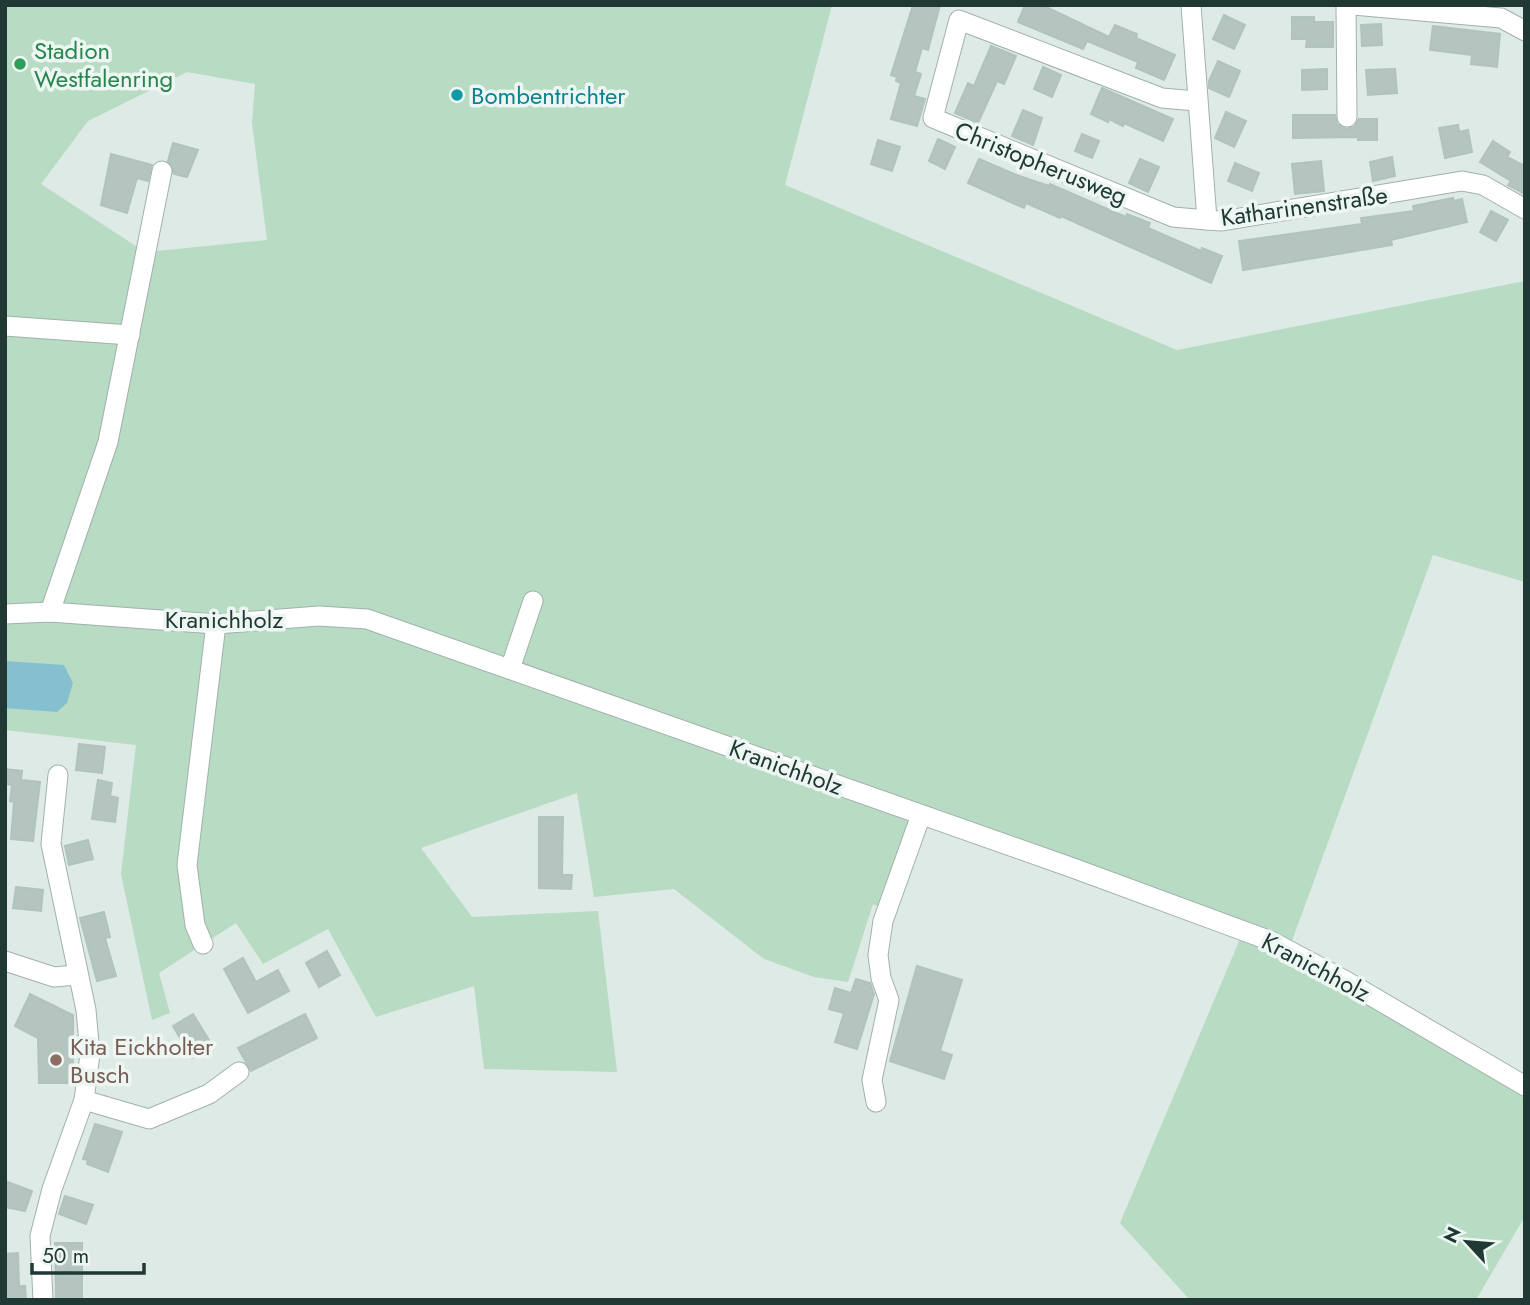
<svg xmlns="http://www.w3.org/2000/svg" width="1530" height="1305" viewBox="0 0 1530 1305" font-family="Jost,sans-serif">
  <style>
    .green { fill: #b7dbc3 }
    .water { fill: #86bfcf }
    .building { fill: #b4c4be; stroke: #b1c3bd; stroke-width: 2 }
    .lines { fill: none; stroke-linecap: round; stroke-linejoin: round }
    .minor-casing { stroke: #a1b1ac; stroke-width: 21 }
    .minor { stroke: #fff; stroke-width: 19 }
    .leisure-dot { fill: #2e9e5b; stroke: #eef6f3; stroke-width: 2.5 }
    .culture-dot { fill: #0f9aa8; stroke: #eef6f3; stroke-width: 2.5 }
    .education-dot { fill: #8d6e63; stroke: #eef6f3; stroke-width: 2.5 }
    .labels { text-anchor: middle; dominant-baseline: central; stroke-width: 7; stroke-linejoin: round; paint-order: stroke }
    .leisure-label { font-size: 24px; fill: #27864d; stroke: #eef6f3; text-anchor: start }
    .culture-label { font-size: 24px; fill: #0d838f; stroke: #eef6f3; text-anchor: start }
    .street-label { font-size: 24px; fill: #203934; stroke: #eef6f3 }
    .education-label { font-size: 24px; fill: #785e54; stroke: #eef6f3; text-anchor: start }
  </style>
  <rect width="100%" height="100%" fill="#deeae5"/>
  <g class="green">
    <polygon points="5,5 832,5 785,185 1177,350 1525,281 1525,582 1433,555 1289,949 915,809 881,908 873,904 848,982 814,977 764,959 674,889 594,897 577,793 421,848 472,917 598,911 617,1072 484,1069 474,986 376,1017 328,929 263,964 236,923 159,973 170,1013 152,1020 121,874 136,745 5,730 5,327 130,336 147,252 267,240 252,123 255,84 187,72 88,121 41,184 145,252 128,333 5,324"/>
    <polygon points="1240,939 1344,983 1525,1089 1525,1216 1476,1300 1190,1300 1120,1223"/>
  </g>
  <polygon class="water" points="5,661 64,665 73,683 67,703 57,712 5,708"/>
  <g class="building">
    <polygon points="913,5 940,5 928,50 922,48 915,72 921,74 914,96 925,99 917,126 891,119 901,83 896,81 897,77 891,75"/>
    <polygon points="1025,5 1042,5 1109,37 1115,25 1137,34 1136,38 1175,55 1164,80 1136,68 1138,62 1087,41 1083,49 1018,22"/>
    <polygon points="1224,15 1245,25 1234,49 1213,39"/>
    <polygon points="1292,17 1314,17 1314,22 1333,22 1333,47 1306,47 1307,39 1292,39"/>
    <polygon points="1381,24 1382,45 1362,46 1361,25"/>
    <polygon points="1433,26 1500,34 1497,67 1471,64 1472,55 1430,50"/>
    <polygon points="991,46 1016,56 1004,84 997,81 978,123 955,113 968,83 974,86"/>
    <polygon points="1218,61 1240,71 1229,97 1209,88 1209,81"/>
    <polygon points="1043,67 1061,75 1052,97 1034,89"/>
    <polygon points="1327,69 1327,89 1302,90 1302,70"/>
    <polygon points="1395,69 1397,93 1368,95 1366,70"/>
    <polygon points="1102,88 1173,119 1163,141 1124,123 1123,126 1109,119 1108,122 1091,114"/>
    <polygon points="1023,110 1042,118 1033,145 1012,136"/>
    <polygon points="1226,112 1246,121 1234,147 1215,138"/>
    <polygon points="1293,115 1335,115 1337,124 1346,129 1354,127 1359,119 1377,119 1377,140 1358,140 1358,137 1293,138"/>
    <polygon points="1458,125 1459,132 1468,130 1472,152 1445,158 1439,128"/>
    <polygon points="1082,134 1099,141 1092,158 1075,151"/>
    <polygon points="938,139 955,147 945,169 929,161"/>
    <polygon points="878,140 900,147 892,171 871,164"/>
    <polygon points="1493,141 1510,152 1507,157 1525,166 1525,194 1508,185 1511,181 1480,162"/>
    <polygon points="173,143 198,150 187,177 174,174 168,161"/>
    <polygon points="111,154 152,165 148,181 137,178 127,213 101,205"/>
    <polygon points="1392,157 1395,176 1373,181 1370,162"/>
    <polygon points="979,159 1014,174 1049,186 1050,184 1126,217 1127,214 1150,223 1148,228 1201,251 1202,248 1222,256 1211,283 1061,216 1060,218 1026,203 1024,208 968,183"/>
    <polygon points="1140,159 1159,167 1148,192 1129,183"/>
    <polygon points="1321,161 1324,191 1295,194 1292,164"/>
    <polygon points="1235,163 1259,173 1252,191 1228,181"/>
    <polygon points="1453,198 1454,201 1462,199 1467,222 1391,240 1392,245 1243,270 1239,241 1362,224 1361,218 1414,211 1413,206"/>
    <polygon points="1491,211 1508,220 1496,241 1480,232"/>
    <polygon points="79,744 105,747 102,773 76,770"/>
    <polygon points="5,769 22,771 21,780 40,782 33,841 11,839 14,802 10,801 12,785 5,784"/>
    <polygon points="98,780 112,783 110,796 118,798 115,822 92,819"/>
    <polygon points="539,817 563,817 562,875 572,875 571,889 539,888"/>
    <polygon points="88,840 93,859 69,865 65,846"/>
    <polygon points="16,887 43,890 41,911 13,908"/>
    <polygon points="104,912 110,937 105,938 116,976 97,981 80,918"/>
    <polygon points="327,951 340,975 319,987 306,963"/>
    <polygon points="243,958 256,982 278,970 289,991 248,1013 224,969"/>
    <polygon points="917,966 962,980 940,1051 952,1055 944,1079 890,1061"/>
    <polygon points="856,979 870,983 874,994 857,1049 835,1042 844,1013 829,1009 835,988 851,993"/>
    <polygon points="30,994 73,1015 73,1083 39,1083 38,1038 15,1026"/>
    <polygon points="193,1014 212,1045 192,1058 173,1026"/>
    <polygon points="305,1014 317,1038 251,1071 238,1048"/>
    <polygon points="95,1124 122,1132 108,1172 87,1164 88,1160 83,1159"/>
    <polygon points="5,1181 32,1191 25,1211 5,1207"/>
    <polygon points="65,1196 93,1205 86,1224 59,1214"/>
    <polygon points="55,1243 82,1243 82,1300 56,1300"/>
    <polygon points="18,1253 19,1286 25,1286 26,1300 5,1300 5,1254"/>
  </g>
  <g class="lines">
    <defs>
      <g id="minor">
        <polyline points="1191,5 1207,220 1222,221 1462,181 1483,185 1525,209"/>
        <polyline points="1346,5 1347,117"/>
        <polyline points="1353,5 1501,18 1525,31"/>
        <polyline points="1196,101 1162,98 959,20 933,118 1173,217 1207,220"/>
        <polyline points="5,326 130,335"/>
        <polyline points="50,612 108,442 162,171"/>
        <polyline points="5,614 50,612 216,624 319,616 367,619 1073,868 1271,941 1346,981 1525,1086"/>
        <polyline points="510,669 533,601"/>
        <polyline points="203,944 195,925 187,865 216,624"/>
        <polyline points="5,961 54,977 77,975"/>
        <polyline points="84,1100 149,1119 209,1094 239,1072"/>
        <polyline points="876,1102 872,1080 889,1000 881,978 878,955 883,921 921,815"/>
        <polyline points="43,1300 40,1236 52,1189 84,1100 90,1054 86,1010 51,844 58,775"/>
      </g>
    </defs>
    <use href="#minor" class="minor-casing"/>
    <use href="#minor" class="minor"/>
  </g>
  <circle class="leisure-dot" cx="20" cy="64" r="7"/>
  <circle class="culture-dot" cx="457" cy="95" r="7"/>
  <circle class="education-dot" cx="56" cy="1060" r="7"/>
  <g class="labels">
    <g class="leisure-label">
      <text x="34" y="50">Stadion<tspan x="34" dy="28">Westfalenring</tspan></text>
    </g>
    <g class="culture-label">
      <text x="471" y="95">Bombentrichter</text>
    </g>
    <g class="street-label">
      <text transform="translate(1041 163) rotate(22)">Christopherusweg</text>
      <text transform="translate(1304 206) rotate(-8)">Katharinenstraße</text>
      <text x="224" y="619">Kranichholz</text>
      <text transform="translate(786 767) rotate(20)">Kranichholz</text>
      <text transform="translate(1316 967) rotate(28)">Kranichholz</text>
    </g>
    <g class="education-label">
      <text x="70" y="1046">Kita Eickholter<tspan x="70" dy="28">Busch</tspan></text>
    </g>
  </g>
  <rect width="1530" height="1305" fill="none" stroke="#203934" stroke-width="14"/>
  <g transform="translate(1467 1242) rotate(296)" stroke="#eef6f3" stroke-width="5" paint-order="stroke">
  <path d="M0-5L12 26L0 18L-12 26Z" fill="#203934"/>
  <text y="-10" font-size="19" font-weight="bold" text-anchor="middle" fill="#203934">N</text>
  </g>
  <path d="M32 1263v10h112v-10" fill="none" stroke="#203934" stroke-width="3.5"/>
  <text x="42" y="1263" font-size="21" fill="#203934" stroke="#eef6f3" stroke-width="5" paint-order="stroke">50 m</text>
</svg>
